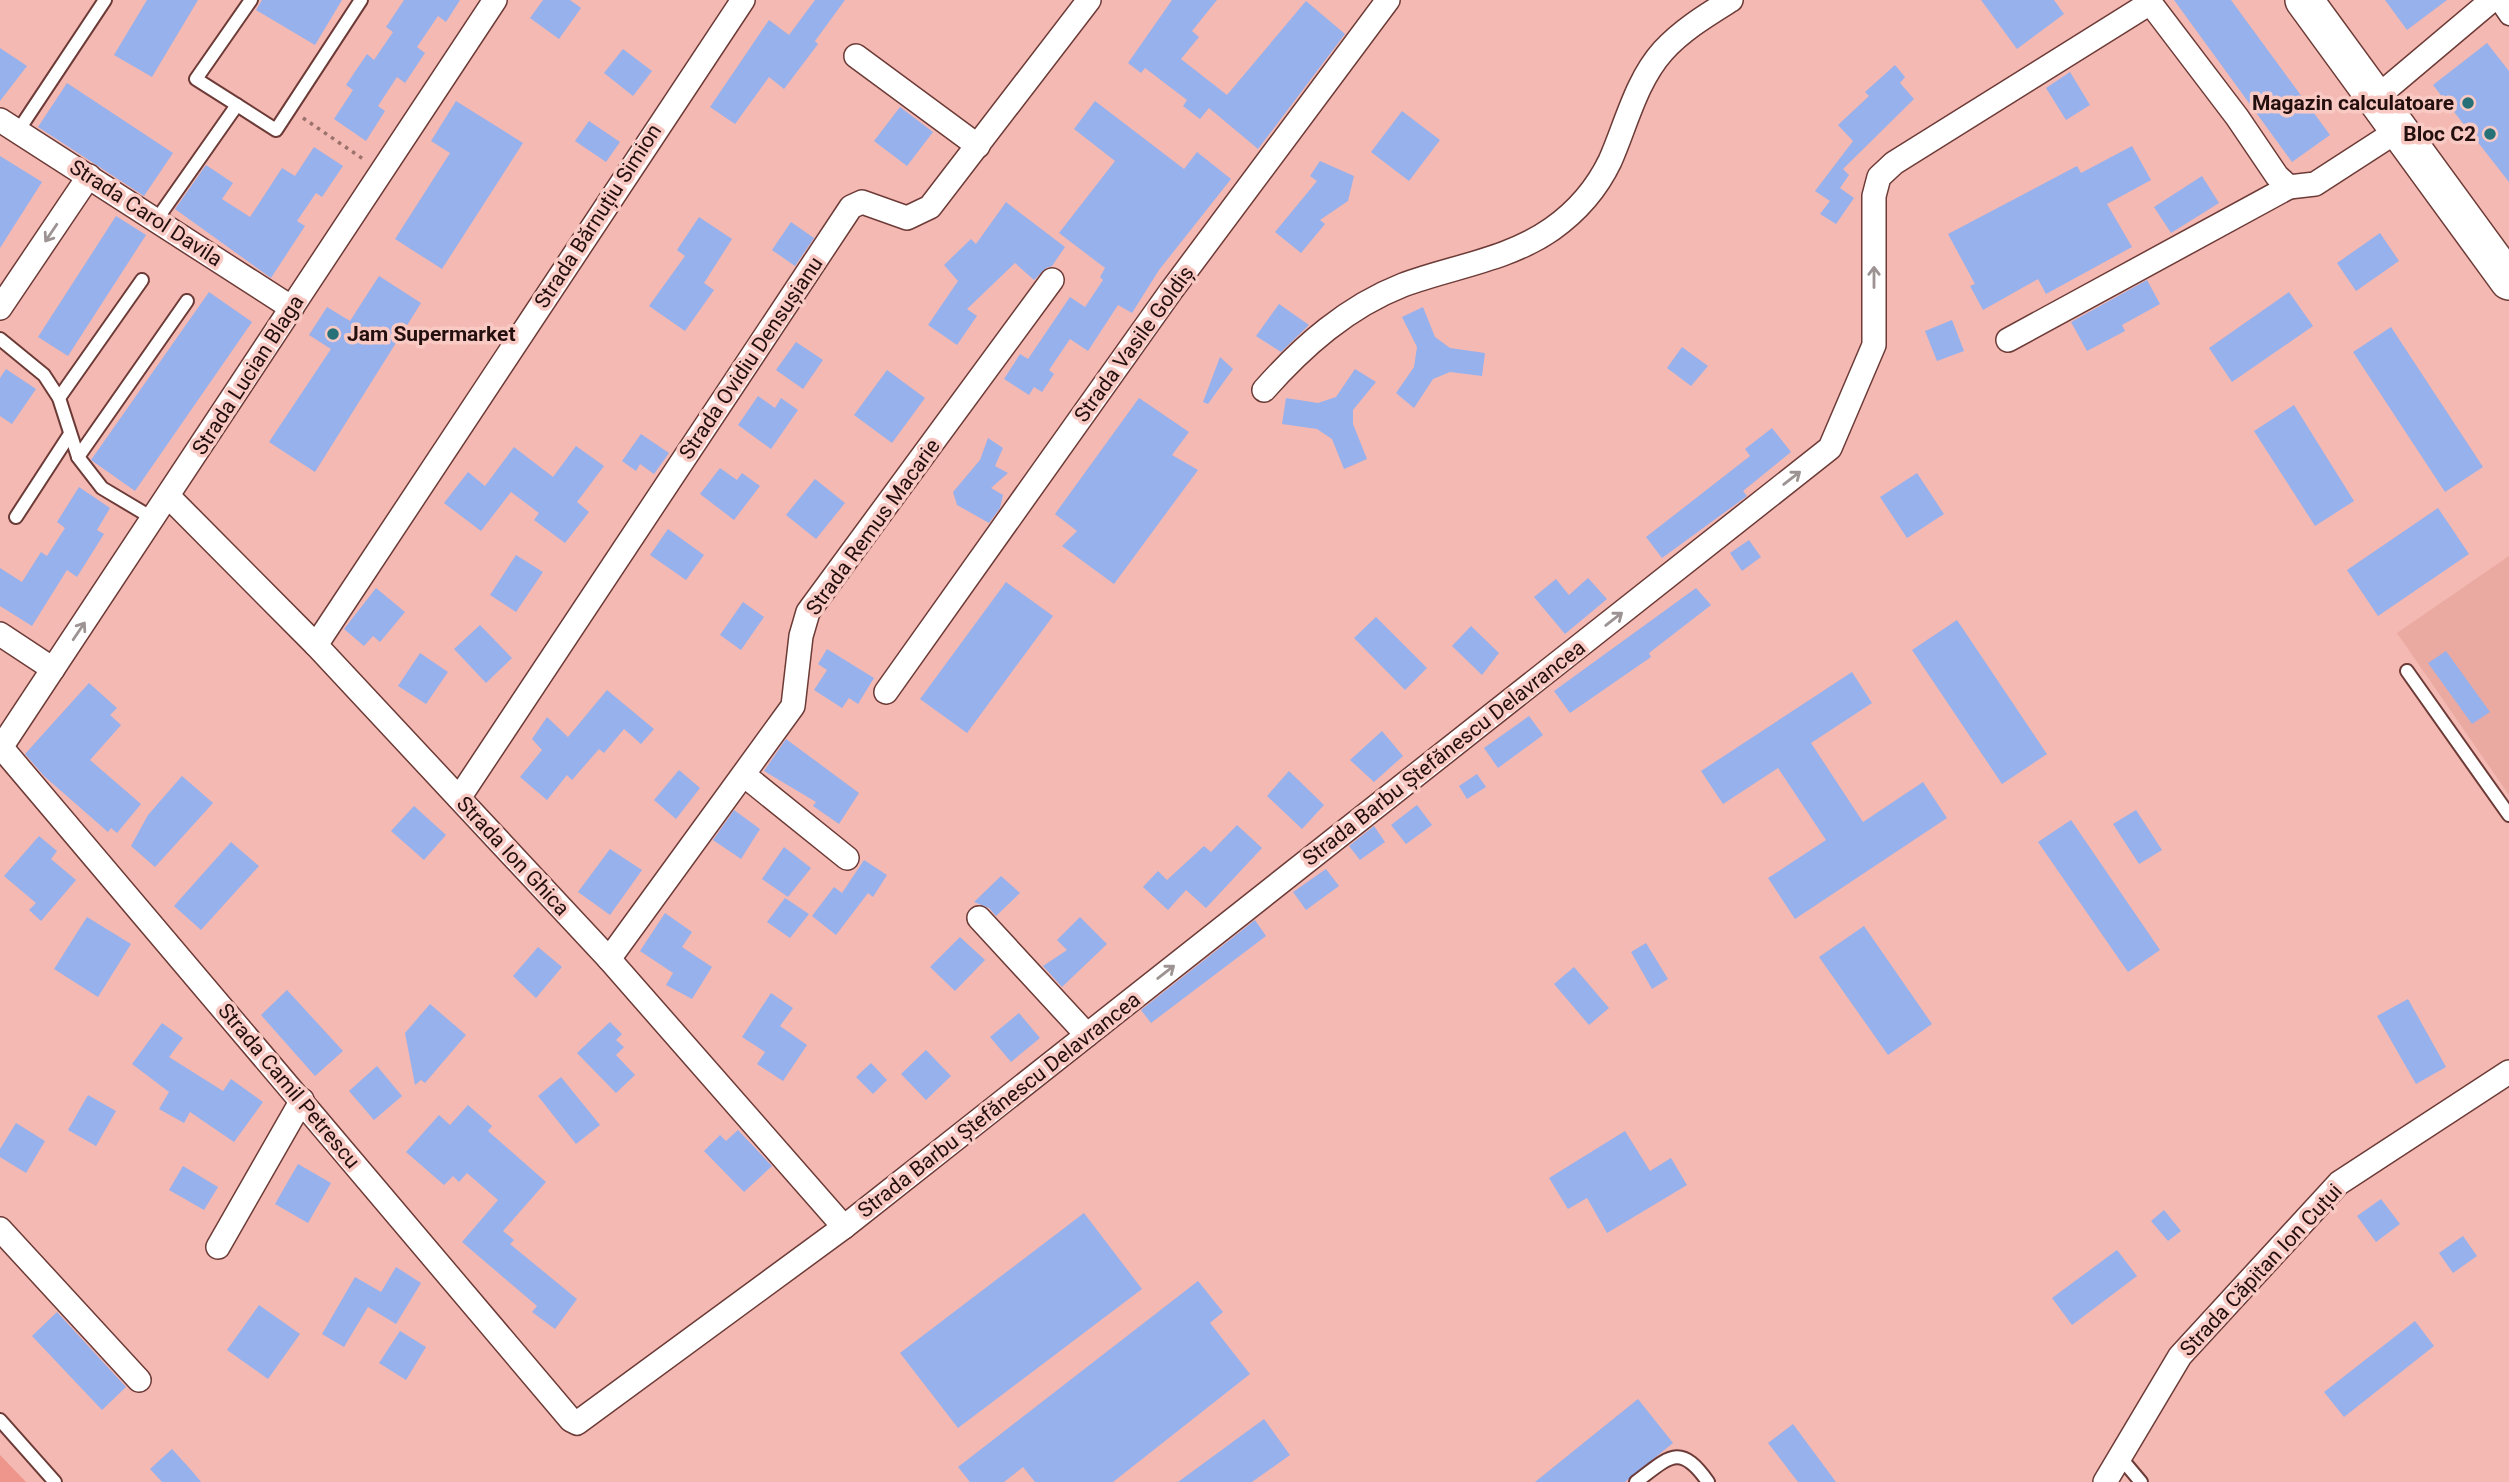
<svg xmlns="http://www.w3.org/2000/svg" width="2509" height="1482" viewBox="0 0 2509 1482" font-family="Roboto,sans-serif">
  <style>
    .built { fill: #eaaaa2 }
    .green { fill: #ee958c }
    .building { fill: #97b1ed }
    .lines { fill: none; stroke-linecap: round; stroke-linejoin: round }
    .service-casing { stroke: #6c3b37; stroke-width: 16 }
    .pedestrian-casing { stroke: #6c3b37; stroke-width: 21 }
    .minor-casing { stroke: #6c3b37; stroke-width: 26 }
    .primary-casing { stroke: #6c3b37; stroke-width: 40 }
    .path { stroke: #9b716c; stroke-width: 3.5; stroke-dasharray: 3.5 5; stroke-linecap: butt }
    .service { stroke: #fff; stroke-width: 12 }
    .pedestrian { stroke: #fff; stroke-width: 18 }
    .minor { stroke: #fff; stroke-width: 23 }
    .primary { stroke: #fff; stroke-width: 37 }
    .oneway { stroke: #9c9392 }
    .poi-dot { fill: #267078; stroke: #f9c9c4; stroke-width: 2.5 }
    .labels { text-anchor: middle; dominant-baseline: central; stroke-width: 7; stroke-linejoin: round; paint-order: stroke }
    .poi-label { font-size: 21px; font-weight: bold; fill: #230f0d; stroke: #f9c9c4; text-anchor: end }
    .street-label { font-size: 21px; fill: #230f0d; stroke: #f9c9c4 }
  </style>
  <rect width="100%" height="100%" fill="#f4b9b2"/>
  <polygon class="built" points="2509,556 2509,795 2397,633"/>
  <polygon class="green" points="0,1455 26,1482 0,1482"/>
  <g class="building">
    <polygon points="147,0 198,0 152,77 114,55"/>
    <polygon points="262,0 342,0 315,45 256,10"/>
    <polygon points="404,0 460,0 446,22 438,16 417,47 425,53 405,83 397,77 378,106 385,111 366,141 334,119 353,90 346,85 367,54 374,60 393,32 386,27"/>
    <polygon points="543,0 570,0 581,8 559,39 530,18"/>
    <polygon points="815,0 845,0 815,41 818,44 784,89 769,77 735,124 710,107 769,20 789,35"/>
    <polygon points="1172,0 1217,0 1192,31 1199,37 1181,59 1227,95 1306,1 1345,34 1258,149 1209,108 1200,119 1183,106 1187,100 1145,68 1141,73 1128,63"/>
    <polygon points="1981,0 2054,0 2064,14 2017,49"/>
    <polygon points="2174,0 2231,0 2330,135 2292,162"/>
    <polygon points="2385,0 2447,0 2407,30"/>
    <polygon points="2487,43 2509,71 2509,182 2433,85"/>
    <polygon points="0,48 27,66 0,101"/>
    <polygon points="623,49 652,71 633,96 604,73"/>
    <polygon points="1895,65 1905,77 1900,83 1914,99 1843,169 1849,175 1840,188 1854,198 1836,224 1820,214 1830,201 1815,191 1853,141 1838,125 1869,96 1865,92"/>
    <polygon points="2070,72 2090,105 2066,120 2046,88"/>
    <polygon points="67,83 173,153 144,196 38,127"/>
    <polygon points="456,101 523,143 442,269 395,239 450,153 431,141"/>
    <polygon points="1095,101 1184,169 1197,152 1231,179 1159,270 1132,313 1118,305 1088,351 1070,339 1049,370 1054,374 1042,392 1034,387 1029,395 1004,379 1020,354 1028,359 1070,297 1085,307 1103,280 1100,277 1105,268 1059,233 1115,161 1074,129"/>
    <polygon points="900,107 933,132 907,166 874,141"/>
    <polygon points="1402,111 1440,140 1409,181 1371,152"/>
    <polygon points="589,121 620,142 606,162 575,141"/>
    <polygon points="2132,146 2151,180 2107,204 2132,247 2046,294 2038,279 1983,310 1970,286 1975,284 1948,234 2077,166 2081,173"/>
    <polygon points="314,147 343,166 322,197 316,193 297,221 305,226 271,278 175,209 206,165 233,183 222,199 250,217 282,168 295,176"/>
    <polygon points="0,156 42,182 0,248"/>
    <polygon points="1320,161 1354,176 1348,201 1320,220 1325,224 1301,253 1275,232 1317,181 1310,176"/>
    <polygon points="2202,176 2219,203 2171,233 2154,207"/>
    <polygon points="1006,202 1065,247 1052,266 1046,268 1034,280 1015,263 967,309 977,316 957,345 928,325 958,281 944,265 971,239 976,244"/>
    <polygon points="116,216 146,235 68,356 38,337"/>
    <polygon points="699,217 732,239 704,283 714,290 685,331 649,306 685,256 677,250"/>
    <polygon points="791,222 814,238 795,266 772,250"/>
    <polygon points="2380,233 2399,261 2356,291 2337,263"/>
    <polygon points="379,276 421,303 315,472 269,442 331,349 309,335 327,307 350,321"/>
    <polygon points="2147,280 2160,304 2122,325 2125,331 2087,351 2071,322"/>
    <polygon points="209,292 252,322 135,491 91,460"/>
    <polygon points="2289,292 2313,326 2232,382 2209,348"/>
    <polygon points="1279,304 1309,325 1281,352 1256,336"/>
    <polygon points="1423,307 1435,337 1450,348 1485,353 1482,376 1450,372 1433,379 1414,408 1396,393 1414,367 1417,347 1402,317"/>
    <polygon points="1952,320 1964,351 1937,361 1925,331"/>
    <polygon points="2391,327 2483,467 2445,492 2353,352"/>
    <polygon points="796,342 823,360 803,389 776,370"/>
    <polygon points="1682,347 1708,366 1691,386 1667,368"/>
    <polygon points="1220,357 1233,369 1208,404 1203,402"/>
    <polygon points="6,369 36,389 12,424 0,416 0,378"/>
    <polygon points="1355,369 1376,382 1353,410 1353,424 1367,459 1344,469 1332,439 1317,429 1282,424 1286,398 1318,403 1336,397"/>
    <polygon points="887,370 925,398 892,443 854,415"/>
    <polygon points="758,396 775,408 781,398 798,410 771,449 738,425"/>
    <polygon points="1139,398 1189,432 1172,455 1198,470 1114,584 1062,546 1077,531 1055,514"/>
    <polygon points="2294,405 2354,501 2315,526 2254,431"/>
    <polygon points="1772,428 1791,452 1743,491 1747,496 1662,558 1646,537 1750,456 1745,449"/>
    <polygon points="641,434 669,453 654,474 640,464 636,471 622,461"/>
    <polygon points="988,438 1003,448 995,466 1008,473 991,488 1003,495 1000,508 989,523 957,505 953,492 980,460"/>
    <polygon points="576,446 604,466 577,502 589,512 565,543 534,520 539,513 511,492 481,531 444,503 468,472 485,486 514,447 553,477"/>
    <polygon points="720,468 737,480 742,473 760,486 734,520 700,494"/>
    <polygon points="1917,473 1944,514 1907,538 1880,497"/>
    <polygon points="815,479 845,503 816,539 786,515"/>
    <polygon points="79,487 110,508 97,530 104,534 77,577 67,570 32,626 0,606 0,568 22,582 41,552 47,556 65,528 57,522"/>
    <polygon points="2438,508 2469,554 2378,616 2347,570"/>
    <polygon points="668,529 704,555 686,580 650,555"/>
    <polygon points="1749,540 1761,557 1742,571 1730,553"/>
    <polygon points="516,555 543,572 516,612 490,595"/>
    <polygon points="1588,578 1607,599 1565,634 1534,597 1556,579 1569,595"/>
    <polygon points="1006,582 1053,616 967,733 920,699"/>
    <polygon points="376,588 405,612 380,642 373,636 364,646 344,629"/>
    <polygon points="1696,588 1711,605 1649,653 1651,657 1570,713 1554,691"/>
    <polygon points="743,602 764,617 741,650 720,635"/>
    <polygon points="1376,617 1427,668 1405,690 1354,638"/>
    <polygon points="1957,620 2047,754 2002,784 1912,650"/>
    <polygon points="480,625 512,658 486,683 454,649"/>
    <polygon points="1471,626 1499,653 1482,675 1452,646"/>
    <polygon points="827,649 874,678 858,704 849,698 842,708 814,690 827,670 818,664"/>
    <polygon points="2446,651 2490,712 2472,724 2428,663"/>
    <polygon points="420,653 448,672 426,704 398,686"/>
    <polygon points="1852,672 1872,703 1811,743 1863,822 1923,782 1947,818 1795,919 1768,878 1826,840 1778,768 1723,804 1701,771"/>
    <polygon points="89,683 117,708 110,715 121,725 90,760 141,804 117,833 111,828 108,832 44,776 25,754"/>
    <polygon points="607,690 654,729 641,744 624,729 604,753 599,749 572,780 567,775 547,800 520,777 542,750 532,739 547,717 568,737"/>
    <polygon points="1529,716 1543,735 1498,768 1484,748"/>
    <polygon points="1382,731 1403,756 1374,782 1350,760"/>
    <polygon points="786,739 859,793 839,824 813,806 816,802 764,771"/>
    <polygon points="679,770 700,788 676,819 654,800"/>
    <polygon points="1289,771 1324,805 1302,829 1267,796"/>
    <polygon points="1477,774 1486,787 1467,799 1459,786"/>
    <polygon points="182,776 213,803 155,867 131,846 148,815"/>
    <polygon points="1417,805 1432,825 1406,844 1391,825"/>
    <polygon points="414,806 446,835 424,860 391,831"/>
    <polygon points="734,810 760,829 741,859 713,840"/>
    <polygon points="2136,810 2162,850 2139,864 2113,824"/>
    <polygon points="2071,820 2160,950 2128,972 2038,842"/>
    <polygon points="1237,825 1262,848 1206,908 1186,890 1168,910 1143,887 1158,871 1167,880 1204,846 1211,852"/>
    <polygon points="1374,826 1385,842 1360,860 1349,846"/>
    <polygon points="39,836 57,851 51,859 76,880 41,921 29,910 36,903 4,876"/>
    <polygon points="231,842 259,866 201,930 174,906"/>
    <polygon points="784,847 811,868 788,897 762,879"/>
    <polygon points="610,849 642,870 610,915 578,892"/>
    <polygon points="864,860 887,875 873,897 868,893 836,935 812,916 834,887 842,893"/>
    <polygon points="1326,869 1339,886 1306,910 1293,892"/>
    <polygon points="1001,876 1020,893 996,916 989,908 974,902"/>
    <polygon points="785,898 809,914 790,938 767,922"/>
    <polygon points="665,913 692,932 682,947 712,967 692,999 666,985 673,973 640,951"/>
    <polygon points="87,917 131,944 98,997 54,969"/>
    <polygon points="1080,917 1107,944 1062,987 1043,966 1067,950 1057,940"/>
    <polygon points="1255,920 1266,936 1151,1023 1141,1010"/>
    <polygon points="1864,926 1932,1024 1888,1055 1819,957"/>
    <polygon points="960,937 985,960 955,991 930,967"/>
    <polygon points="1646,943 1668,979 1652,989 1631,952"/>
    <polygon points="538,947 562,967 536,998 513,976"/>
    <polygon points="1574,967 1609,1008 1589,1025 1554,984"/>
    <polygon points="287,990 343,1051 315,1076 261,1015"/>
    <polygon points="771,993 793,1008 780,1026 807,1045 783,1081 757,1064 765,1052 742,1037"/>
    <polygon points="2408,999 2446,1067 2416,1084 2377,1016"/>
    <polygon points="430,1004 466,1035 425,1083 421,1080 415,1085 405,1033"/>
    <polygon points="1019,1013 1040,1038 1011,1062 990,1037"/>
    <polygon points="610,1022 622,1034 616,1040 624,1047 616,1055 635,1075 616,1093 577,1053"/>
    <polygon points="162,1023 183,1038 169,1057 223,1091 231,1079 263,1102 234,1142 190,1112 184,1123 159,1109 169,1092 132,1064"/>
    <polygon points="926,1050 951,1076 926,1100 901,1074"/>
    <polygon points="871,1063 887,1080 873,1094 856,1077"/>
    <polygon points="377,1066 402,1096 374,1120 349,1091"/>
    <polygon points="561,1077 600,1125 576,1144 538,1096"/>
    <polygon points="88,1095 116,1111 96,1146 68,1130"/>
    <polygon points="468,1105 492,1126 488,1131 546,1182 503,1231 514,1240 510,1244 577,1299 555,1329 532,1312 537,1306 462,1242 498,1200 467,1173 459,1182 453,1176 444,1185 406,1152 439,1115 450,1125"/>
    <polygon points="16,1123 45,1141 26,1173 0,1157 0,1149"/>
    <polygon points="738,1130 772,1166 744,1192 704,1151 720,1135 726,1141"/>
    <polygon points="1625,1131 1650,1171 1671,1158 1687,1185 1607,1233 1587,1198 1568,1209 1549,1178"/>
    <polygon points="298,1164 331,1183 308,1223 275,1204"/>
    <polygon points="183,1166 218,1187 204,1210 169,1190"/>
    <polygon points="2381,1199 2400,1224 2376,1242 2357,1216"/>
    <polygon points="2164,1210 2181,1231 2168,1241 2151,1221"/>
    <polygon points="1084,1213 1142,1289 958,1428 900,1353"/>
    <polygon points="2463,1236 2477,1256 2453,1273 2439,1253"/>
    <polygon points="2117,1250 2137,1276 2072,1325 2052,1298"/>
    <polygon points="396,1267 421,1283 396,1324 368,1307 344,1347 322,1334 355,1277 381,1292"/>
    <polygon points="1198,1281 1223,1312 1210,1323 1250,1374 1113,1482 1035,1482 1023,1467 1004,1482 970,1482 958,1467"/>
    <polygon points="259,1305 300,1334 268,1379 227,1350"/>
    <polygon points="57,1312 126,1387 102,1410 32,1336"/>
    <polygon points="2415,1321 2434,1346 2344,1417 2324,1392"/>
    <polygon points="400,1331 426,1347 406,1380 379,1363"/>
    <polygon points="1638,1399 1673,1443 1625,1482 1535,1482"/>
    <polygon points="1264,1419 1290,1455 1252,1482 1178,1482"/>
    <polygon points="1793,1424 1836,1482 1798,1482 1768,1443"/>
    <polygon points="172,1449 192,1471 201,1482 162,1482 150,1469"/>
  </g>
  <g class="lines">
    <defs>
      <g id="service">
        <polyline points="237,105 276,130 361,0"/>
        <polyline points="18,131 105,0"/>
        <polyline points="157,219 237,105 196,79 251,0"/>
        <polyline points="0,339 44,375 59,398 78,457 102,488 154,519"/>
        <polyline points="59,398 142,280"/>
        <polyline points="78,457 187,301"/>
        <polyline points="16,517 70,434"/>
        <polyline points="2407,671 2509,815"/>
        <polyline points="0,1420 55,1482"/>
        <polyline points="2120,1457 2141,1482"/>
        <path d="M1636 1482C1669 1457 1680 1442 1708 1482"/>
      </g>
      <polyline id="pedestrian" points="2498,0 2509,16"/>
      <g id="minor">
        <polyline points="2148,0 2237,117 2277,176 2289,187 2315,184 2400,129"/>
        <polyline points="856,56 978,146"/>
        <polyline points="2377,97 2492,0"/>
        <polyline points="0,120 292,308"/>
        <polyline points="0,308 89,176"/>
        <polyline points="2008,340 2289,187"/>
        <path d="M1264 390C1303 346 1347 307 1403 285 1451 267 1508 260 1552 229 1576 212 1597 188 1610 161 1626 125 1636 81 1663 51 1682 30 1707 15 1731 0"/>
        <polyline points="169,497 316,645 609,959 844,1227"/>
        <polyline points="0,634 53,669"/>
        <polyline points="316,645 743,0"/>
        <polyline points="886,692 1171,291 1388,0"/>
        <polyline points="1,747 571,1420 577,1423 844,1227 1830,448 1874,345 1874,196 1879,177 1894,163 2150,3"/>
        <polyline points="0,749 495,0"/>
        <polyline points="744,775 847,858"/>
        <polyline points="459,798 851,207 862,202 907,218 930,207 1089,0"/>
        <polyline points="979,918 1087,1035"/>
        <polyline points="609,959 793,706 801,636 808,612 1052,280"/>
        <polyline points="0,1229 139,1380"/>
        <polyline points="218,1247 302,1100"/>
        <polyline points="2105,1482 2180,1356 2339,1183 2509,1072"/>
      </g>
      <polyline id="primary" points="2304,0 2509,281"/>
    </defs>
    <use href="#service" class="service-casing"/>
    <use href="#pedestrian" class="pedestrian-casing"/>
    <use href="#minor" class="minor-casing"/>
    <use href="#primary" class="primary-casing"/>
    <polyline class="path" points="303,118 366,161"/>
    <use href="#service" class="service"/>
    <use href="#pedestrian" class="pedestrian"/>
    <use href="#minor" class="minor"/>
    <use href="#primary" class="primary"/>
  </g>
  <defs><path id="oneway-shaft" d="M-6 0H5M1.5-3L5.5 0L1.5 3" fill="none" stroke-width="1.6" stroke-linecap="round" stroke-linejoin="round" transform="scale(1.75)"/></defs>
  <g class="oneway">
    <use href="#oneway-shaft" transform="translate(51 233) rotate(124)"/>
    <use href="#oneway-shaft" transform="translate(1874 277) rotate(-90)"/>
    <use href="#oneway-shaft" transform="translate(1792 478) rotate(-38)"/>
    <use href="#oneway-shaft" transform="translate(1614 619) rotate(-38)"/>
    <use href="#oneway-shaft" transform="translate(79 631) rotate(-56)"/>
    <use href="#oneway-shaft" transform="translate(1166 972) rotate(-38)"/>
  </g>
  <g class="poi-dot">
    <circle cx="2468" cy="103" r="7"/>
    <circle cx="2490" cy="134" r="7"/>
    <circle cx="333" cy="334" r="7"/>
  </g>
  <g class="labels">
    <g class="poi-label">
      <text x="2454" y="103">Magazin calculatoare</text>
      <text x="2476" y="134">Bloc C2</text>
      <text x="347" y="334" text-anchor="start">Jam Supermarket</text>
    </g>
    <g class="street-label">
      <text transform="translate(146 213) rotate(33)">Strada Carol Davila</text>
      <text transform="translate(598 216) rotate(-57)">Strada Bărnuțiu Simion</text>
      <text transform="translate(1134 344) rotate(-54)">Strada Vasile Goldiș</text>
      <text transform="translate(751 358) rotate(-56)">Strada Ovidiu Densușianu</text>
      <text transform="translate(248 375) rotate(-57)">Strada Lucian Blaga</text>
      <text transform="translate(873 527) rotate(-54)">Strada Remus Macarie</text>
      <text transform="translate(1444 753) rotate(-38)">Strada Barbu Ștefănescu Delavrancea</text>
      <text transform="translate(513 856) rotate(47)">Strada Ion Ghica</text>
      <text transform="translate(289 1086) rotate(50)">Strada Camil Petrescu</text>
      <text transform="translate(999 1105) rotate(-38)">Strada Barbu Ștefănescu Delavrancea</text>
      <text transform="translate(2261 1270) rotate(-47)">Strada Căpitan Ion Cuțui</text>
    </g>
  </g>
</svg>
